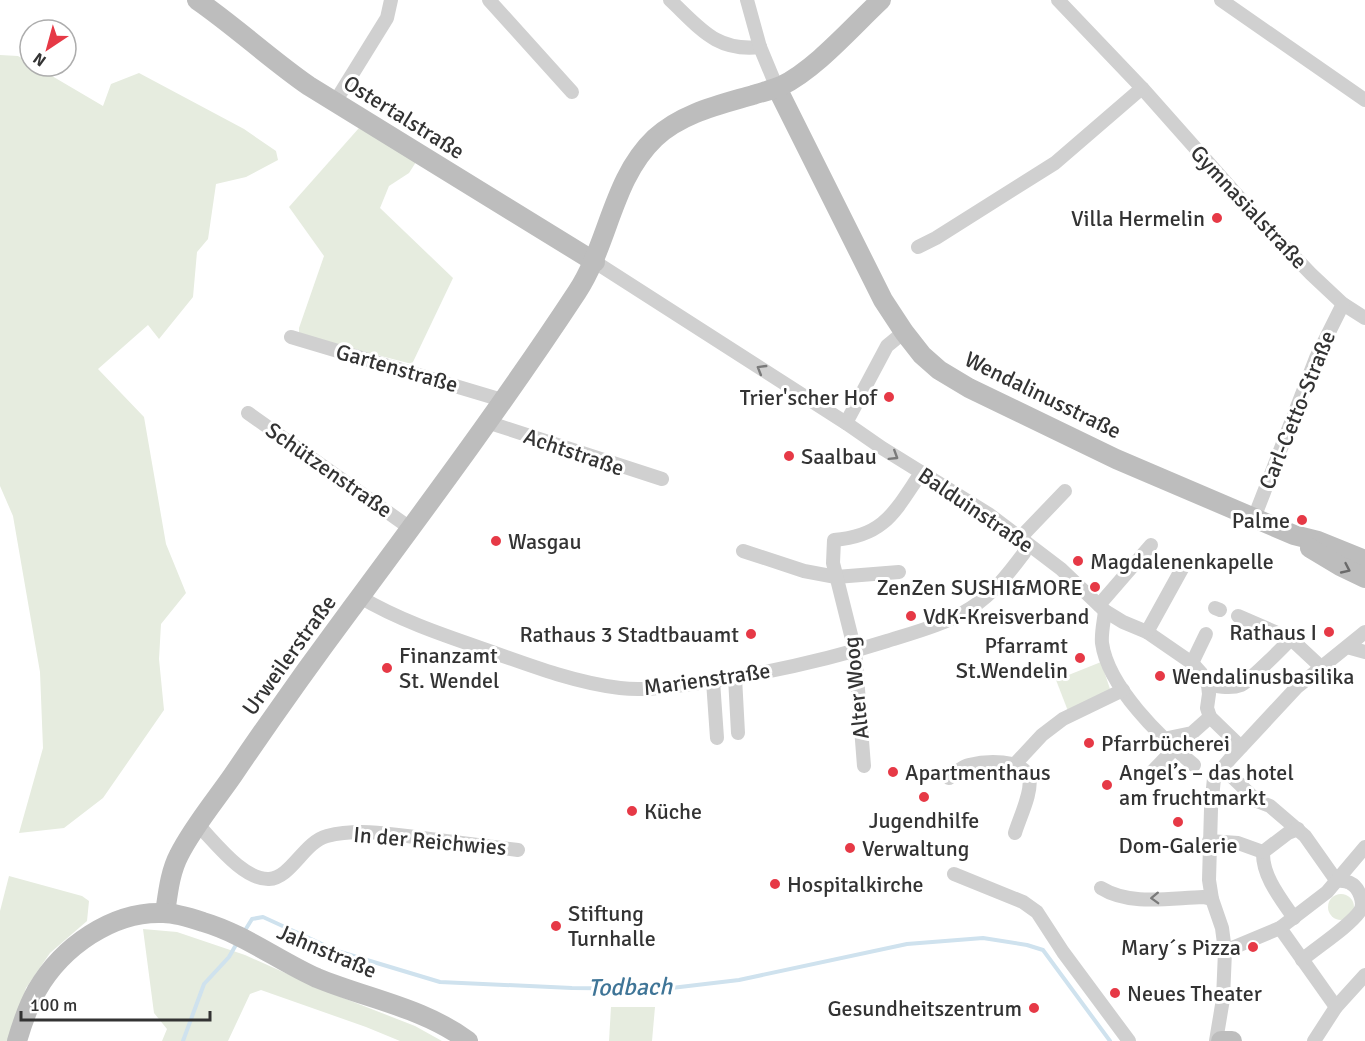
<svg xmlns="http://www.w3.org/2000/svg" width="1365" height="1041" viewBox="0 0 1365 1041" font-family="Signika,sans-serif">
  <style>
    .green { fill: #e6ecdf }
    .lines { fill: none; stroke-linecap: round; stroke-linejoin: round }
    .stream { stroke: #cfe2ee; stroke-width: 4 }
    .street { stroke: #d0d0d0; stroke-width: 14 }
    .secondary { stroke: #bdbdbd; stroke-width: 20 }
    .oneway { stroke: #7a7a7a }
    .oneway2 { stroke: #6a6a6a }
    .poi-dot { fill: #e63946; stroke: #fff; stroke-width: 2 }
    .labels { text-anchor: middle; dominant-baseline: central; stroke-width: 6; stroke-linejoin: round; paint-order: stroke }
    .street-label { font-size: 22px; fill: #333; stroke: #fff }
    .poi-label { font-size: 22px; fill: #333; stroke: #fff; text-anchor: start }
    .water-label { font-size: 24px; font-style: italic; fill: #3f7597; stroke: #fff }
  </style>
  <rect width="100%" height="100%" fill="#fff"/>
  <g class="green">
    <polygon points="0,55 18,56 30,63 30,66 35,66 103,106 111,84 139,73 244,129 276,151 278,160 246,177 216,184 208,239 197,252 193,297 159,339 148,325 98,369 144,417 166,544 186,593 161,624 159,659 164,710 103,798 64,828 19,833 43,748 40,672 13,516 0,486"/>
    <polygon points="359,128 416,162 409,173 389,186 380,208 453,278 412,364 303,336 299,332 299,328 324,256 289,207"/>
    <polygon points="1101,662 1110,689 1109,691 1068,711 1056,680"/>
    <polygon points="9,876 82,896 89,901 87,921 50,953 26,988 9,1041 0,1041 0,911"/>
    <circle cx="1341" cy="907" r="13"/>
    <polygon points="143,929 177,932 245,955 328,992 415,1026 442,1041 400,1041 366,1027 261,990 250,994 228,1041 162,1041 167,1029 154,1013"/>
    <polygon points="611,1007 655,1007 652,1041 609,1041"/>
  </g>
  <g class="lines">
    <g class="stream">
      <polyline points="244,932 252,919 263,917 337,951 440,982 572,988 663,989 739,980 907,944 983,938 1027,945 1043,950 1110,1041"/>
      <polyline points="183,1041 204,984 229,957 237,943"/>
    </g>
    <g class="street">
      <polyline points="489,0 572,92"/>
      <path d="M670 0C700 28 716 52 760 47"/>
      <polyline points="747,0 760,47 777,88"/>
      <polyline points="1058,0 1142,88 1260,221 1311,274 1343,304 1365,318"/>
      <polyline points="1221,0 1365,100"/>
      <polyline points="335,102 387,18 391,0"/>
      <polyline points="918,247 936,238 1055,163 1142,88"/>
      <polyline points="595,262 846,423 882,448 990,515 1061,569 1105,611 1123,622 1147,632 1192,663 1201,673 1208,685 1209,694 1207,708 1210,717 1241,747"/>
      <polyline points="291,337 502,400"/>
      <polyline points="248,413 410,528"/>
      <polyline points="487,422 662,479"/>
      <polyline points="846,423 887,346 904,332"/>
      <polyline points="1254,518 1316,358 1343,304"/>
      <polyline points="1021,537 1065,491"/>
      <polyline points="743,551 804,571 836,577 899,572"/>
      <path d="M360 597C397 619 440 634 481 648 526 664 572 682 620 688 644 691 669 687 692 684 758 675 824 661 887 641 916 632 946 624 971 608 993 594 1009 573 1024 553L1026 547 1025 541"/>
      <polyline points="1099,605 1151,545"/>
      <polyline points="1215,608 1220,610"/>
      <path d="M1105 611C1104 621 1101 633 1102 643 1108 687 1161 738 1194 765"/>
      <polyline points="1238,616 1291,639 1321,667"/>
      <polyline points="1147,632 1184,565"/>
      <polyline points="1347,647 1365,652"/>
      <polyline points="1192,663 1206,634"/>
      <polyline points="735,677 738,733"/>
      <polyline points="713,681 717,738"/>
      <path d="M1208 685C1218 686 1231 689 1241 685 1248 682 1287 644 1293 636"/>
      <polyline points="1163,739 1192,733 1210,717"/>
      <polyline points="1015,764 1042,735 1063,719 1123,690"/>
      <path d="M864 766 855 651 833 563 834 540C885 536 895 511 921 473"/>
      <path d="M1223 768 1257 801 1270 806 1305 836 1336 880C1341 881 1347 881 1350 883 1359 887 1365 903 1360 911 1349 927 1317 947 1302 960"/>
      <polyline points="1151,773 1174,749"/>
      <path d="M949 778C955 773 961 767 969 765 985 761 1023 758 1029 778 1033 791 1019 819 1015 833"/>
      <path d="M198 825C215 842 243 880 269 879 291 878 304 842 327 836 359 828 391 834 422 838 454 842 486 846 518 850"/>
      <polyline points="1209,841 1238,843 1263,852"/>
      <path d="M1263 852C1262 876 1281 899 1294 918"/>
      <polyline points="1263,852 1288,833 1298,829"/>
      <polyline points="954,874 1023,902 1037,912 1063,952 1129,1041"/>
      <path d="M1101 888C1130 906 1170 898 1203 897L1212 899"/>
      <polyline points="1280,928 1336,1007"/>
      <polyline points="1225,951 1280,928 1327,892 1365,847"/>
      <polyline points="1216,1041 1223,999 1225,951 1222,928 1212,899 1209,880 1211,809 1214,778 1230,759 1297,687 1365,632"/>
      <polyline points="1314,1041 1336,1007 1365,975"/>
    </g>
    <g class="secondary">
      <path d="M197 0C236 27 270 59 309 86L595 262"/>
      <polyline points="777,88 883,300 904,332 922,355 939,370 969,388 1116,459 1294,535 1318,541 1365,560"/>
      <polyline points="1310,548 1340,566 1365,578"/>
      <path d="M165 913C168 893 170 872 179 855 193 827 215 801 233 775 271 719 310 664 351 609 428 505 506 400 577 292 609 243 612 179 655 138 682 113 719 105 753 95 762 92 772 90 781 86 816 69 852 27 881 0"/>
      <path d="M17 1041C22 1024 28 1006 37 990 62 947 112 911 163 913 175 913 191 918 203 922 244 934 279 961 317 978 368 999 424 1008 468 1041"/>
      <polyline points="1221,1041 1232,1041"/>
    </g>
  </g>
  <defs><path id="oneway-chevron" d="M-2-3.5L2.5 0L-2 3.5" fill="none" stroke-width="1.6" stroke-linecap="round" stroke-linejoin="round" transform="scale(1.5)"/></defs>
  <g class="oneway">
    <use href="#oneway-chevron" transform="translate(761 369) rotate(-149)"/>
    <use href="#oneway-chevron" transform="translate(894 456) rotate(32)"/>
    <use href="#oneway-chevron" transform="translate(1155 898) rotate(178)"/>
  </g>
  <use class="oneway2" href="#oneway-chevron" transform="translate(1346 569) rotate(25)"/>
  <g class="poi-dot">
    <circle cx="1217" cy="218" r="6"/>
    <circle cx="889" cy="397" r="6"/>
    <circle cx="789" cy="456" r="6"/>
    <circle cx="1302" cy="520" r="6"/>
    <circle cx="496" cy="541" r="6"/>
    <circle cx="1078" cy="561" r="6"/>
    <circle cx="1095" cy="587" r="6"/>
    <circle cx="911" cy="616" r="6"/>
    <circle cx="1329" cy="632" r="6"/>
    <circle cx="751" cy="634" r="6"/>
    <circle cx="1080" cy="658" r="6"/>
    <circle cx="387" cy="668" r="6"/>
    <circle cx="1160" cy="676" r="6"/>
    <circle cx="1089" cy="743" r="6"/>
    <circle cx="893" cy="772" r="6"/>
    <circle cx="1107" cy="785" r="6"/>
    <circle cx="924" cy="797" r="6"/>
    <circle cx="632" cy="811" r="6"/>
    <circle cx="1178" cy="822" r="6"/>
    <circle cx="850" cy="848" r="6"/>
    <circle cx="775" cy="884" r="6"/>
    <circle cx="556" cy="926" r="6"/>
    <circle cx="1253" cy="947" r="6"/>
    <circle cx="1115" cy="993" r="6"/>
    <circle cx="1034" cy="1008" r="6"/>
  </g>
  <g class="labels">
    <g class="street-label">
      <text transform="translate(404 117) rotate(32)">Ostertalstraße</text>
      <text transform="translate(1249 207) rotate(47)">Gymnasialstraße</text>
      <text transform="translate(397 368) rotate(16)">Gartenstraße</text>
      <text transform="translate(1043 395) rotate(26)">Wendalinusstraße</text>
      <text transform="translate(1297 410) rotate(-68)">Carl-Cetto-Straße</text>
      <text transform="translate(574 452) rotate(19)">Achtstraße</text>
      <text transform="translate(329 470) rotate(35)">Schützenstraße</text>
      <text transform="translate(976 510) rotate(34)">Balduinstraße</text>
      <text transform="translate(289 655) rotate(-54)">Urweilerstraße</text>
      <text transform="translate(707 679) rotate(-8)">Marienstraße</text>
      <text transform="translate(856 688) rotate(-96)">Alter Woog</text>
      <text transform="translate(430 841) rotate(5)">In der Reichwies</text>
      <text transform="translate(327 951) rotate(23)">Jahnstraße</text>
    </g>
    <g class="poi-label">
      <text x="1205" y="218" text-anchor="end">Villa Hermelin</text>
      <text x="877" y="397" text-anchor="end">Trier'scher Hof</text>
      <text x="801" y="456">Saalbau</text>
      <text x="1290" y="520" text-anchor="end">Palme</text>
      <text x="508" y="541">Wasgau</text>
      <text x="1090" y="561">Magdalenenkapelle</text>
      <text x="1083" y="587" text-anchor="end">ZenZen SUSHI&amp;MORE</text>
      <text x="923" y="616">VdK-Kreisverband</text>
      <text x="1317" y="632" text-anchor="end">Rathaus I</text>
      <text x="739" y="634" text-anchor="end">Rathaus 3 Stadtbauamt</text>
      <text x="1068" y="645" text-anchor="end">Pfarramt<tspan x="1068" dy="25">St.Wendelin</tspan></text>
      <text x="399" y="655">Finanzamt<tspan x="399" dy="25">St. Wendel</tspan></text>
      <text x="1172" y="676">Wendalinusbasilika</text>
      <text x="1101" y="743">Pfarrbücherei</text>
      <text x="905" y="772">Apartmenthaus</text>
      <text x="1119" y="772">Angel’s – das hotel<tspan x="1119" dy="25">am fruchtmarkt</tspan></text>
      <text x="644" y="811">Küche</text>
      <text x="924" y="820" text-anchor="middle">Jugendhilfe</text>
      <text x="1178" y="845" text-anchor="middle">Dom-Galerie</text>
      <text x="862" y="848">Verwaltung</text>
      <text x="787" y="884">Hospitalkirche</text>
      <text x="568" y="913">Stiftung<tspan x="568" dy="25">Turnhalle</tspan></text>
      <text x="1241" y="947" text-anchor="end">Mary´s Pizza</text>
      <text x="1127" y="993">Neues Theater</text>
      <text x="1022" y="1008" text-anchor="end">Gesundheitszentrum</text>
    </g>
    <g class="water-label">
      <text transform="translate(630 987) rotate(-1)">Todbach</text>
    </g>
  </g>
  <g transform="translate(48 48) rotate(216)"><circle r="28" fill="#ffffff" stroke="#adadad" stroke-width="1.5"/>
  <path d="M0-4.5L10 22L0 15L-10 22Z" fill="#e63946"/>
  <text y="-9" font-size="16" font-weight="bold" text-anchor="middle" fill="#333333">N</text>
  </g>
  <path d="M21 1011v9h189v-9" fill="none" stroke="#333333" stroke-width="3"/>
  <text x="30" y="1011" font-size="18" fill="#333333" stroke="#ffffff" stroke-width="4.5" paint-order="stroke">100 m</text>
</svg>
